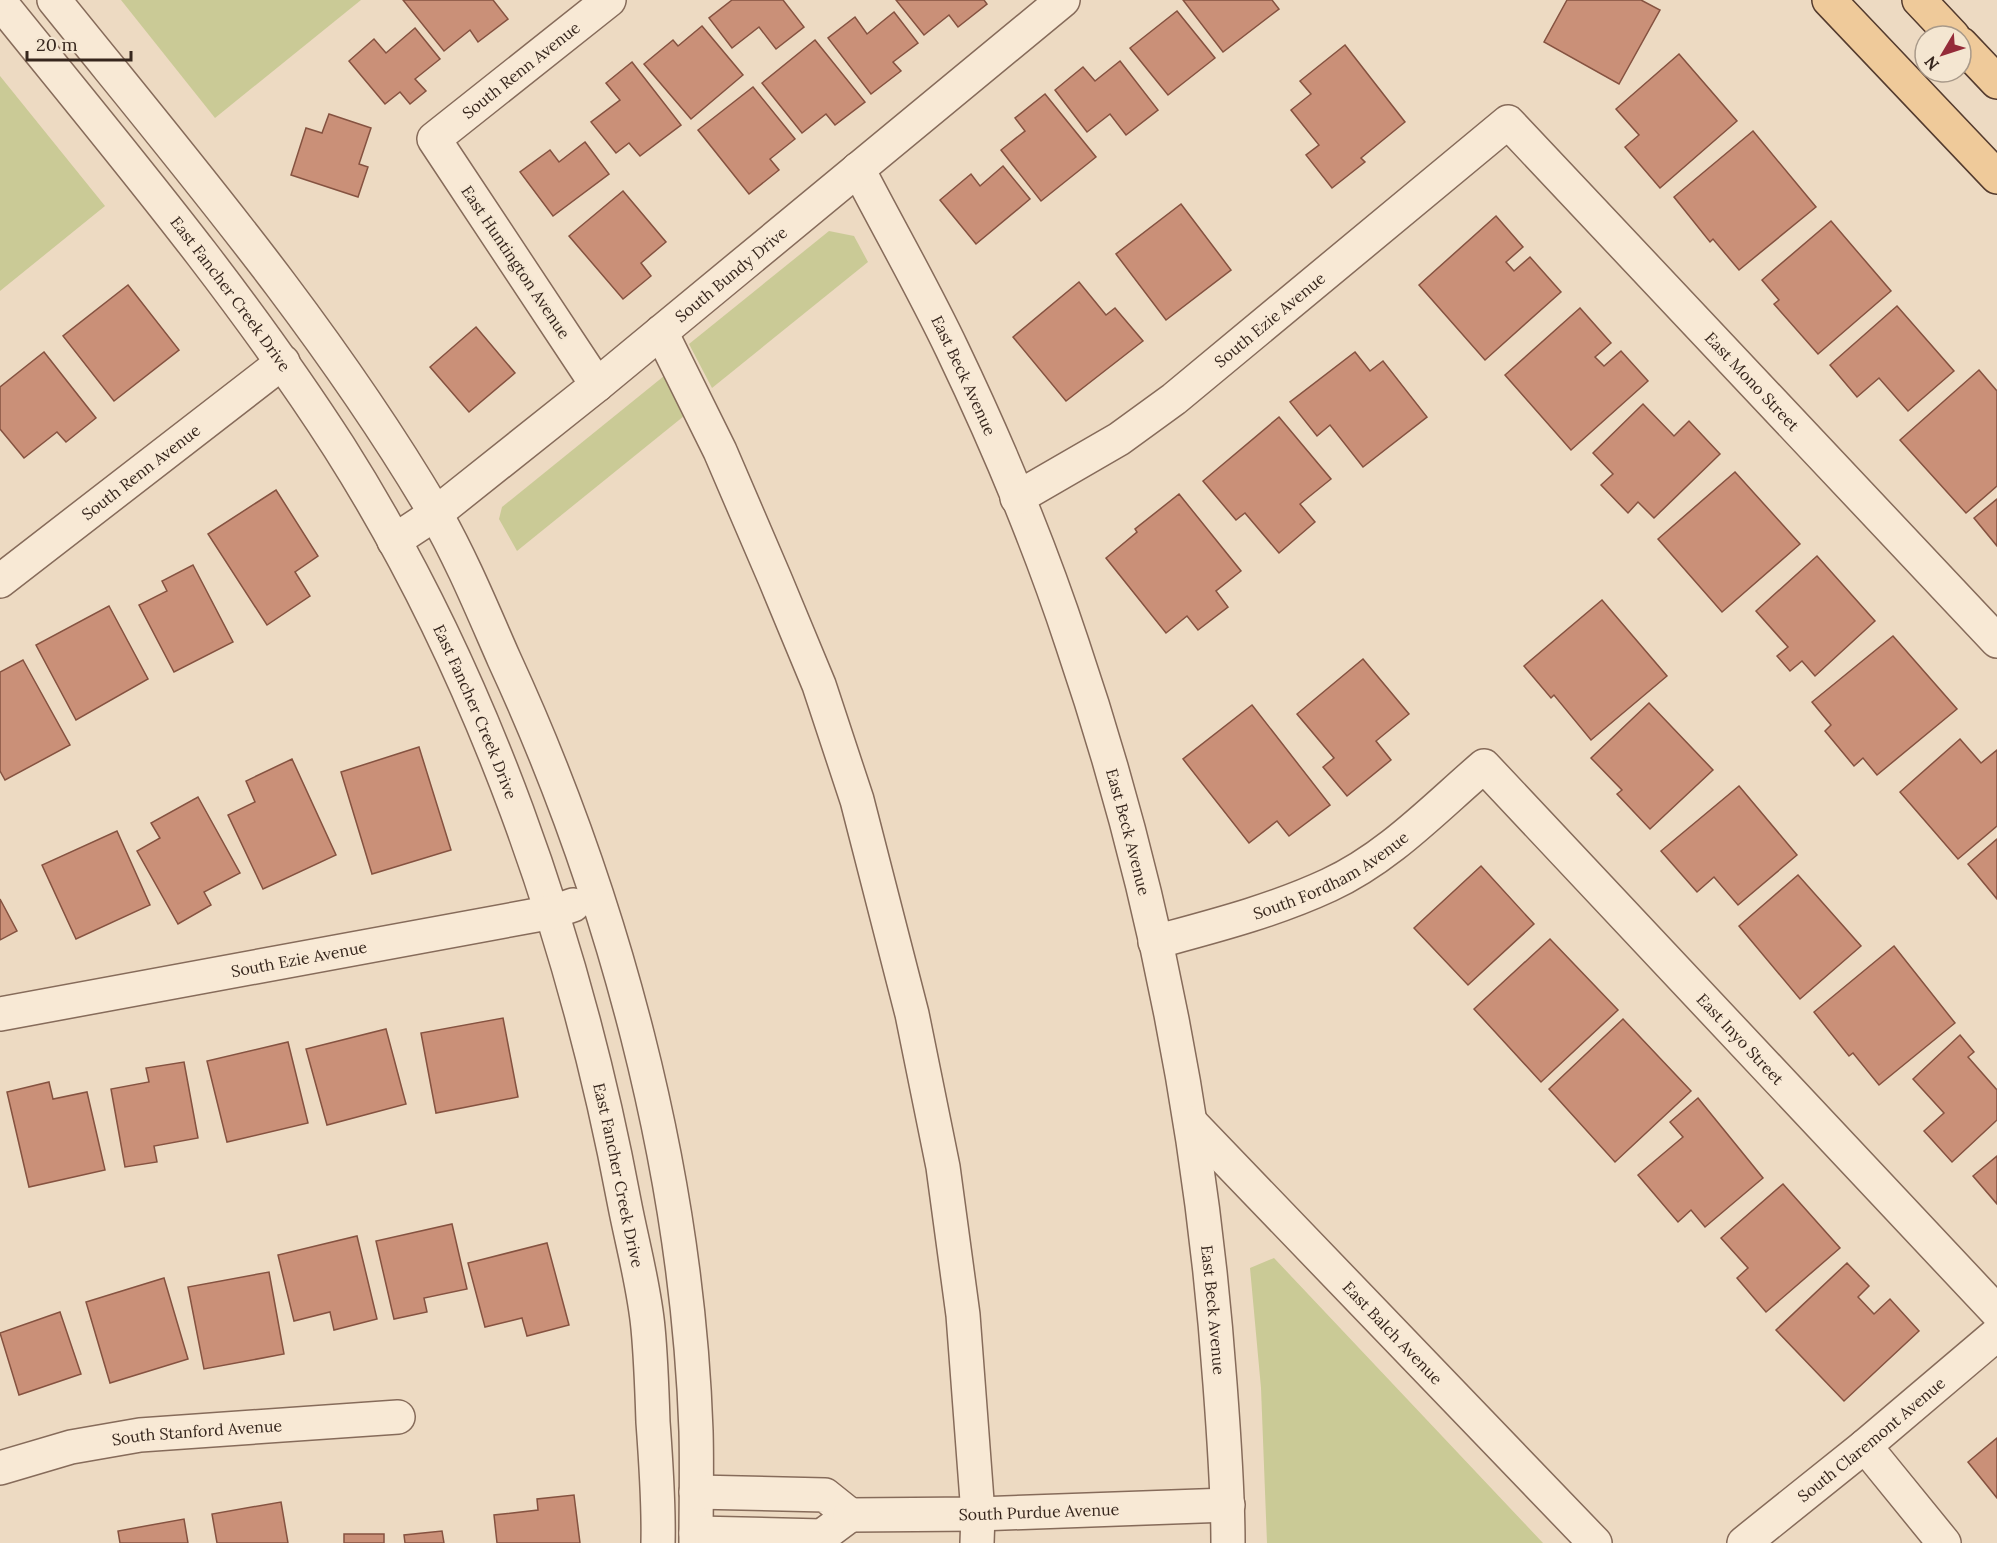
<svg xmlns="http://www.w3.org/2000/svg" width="1997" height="1543" viewBox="0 0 1997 1543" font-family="Lora,serif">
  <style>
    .green { fill: #caca96 }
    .building { fill: #ca9078; stroke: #855240; stroke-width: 1.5 }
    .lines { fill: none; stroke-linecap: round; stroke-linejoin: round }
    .minor-casing { stroke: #866b5a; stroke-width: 36 }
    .major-casing { stroke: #543b2e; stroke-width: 36 }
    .minor { stroke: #f8e9d5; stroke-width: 33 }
    .major { stroke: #efca9a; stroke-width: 33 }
    .labels { text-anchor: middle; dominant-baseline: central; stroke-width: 4.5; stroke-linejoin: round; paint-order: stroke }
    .street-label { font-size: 16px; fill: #36261d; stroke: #f4e6d1 }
  </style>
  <rect width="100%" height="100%" fill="#eddac2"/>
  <g class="green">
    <polygon points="121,0 361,0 215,118"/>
    <polygon points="0,76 105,206 0,291"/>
    <polygon points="829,231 854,236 868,262 712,388 689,344"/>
    <polygon points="664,376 684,416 517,551 499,519 502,507"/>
    <polygon points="1274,1258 1543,1543 1267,1543 1261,1388 1250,1268"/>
  </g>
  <g class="building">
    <polygon points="403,0 493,0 508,19 478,42 470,30 444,51"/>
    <polygon points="732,0 783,0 804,27 776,49 759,27 732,48 709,18"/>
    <polygon points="896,0 984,0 987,4 958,27 949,15 924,35"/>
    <polygon points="1183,0 1272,0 1279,9 1223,52"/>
    <polygon points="1567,0 1641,0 1660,10 1619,84 1544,42"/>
    <polygon points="1177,11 1215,58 1168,95 1130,48"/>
    <polygon points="894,12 918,43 893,62 901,71 871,94 828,38 855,17 867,34"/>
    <polygon points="702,26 743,75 691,119 644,64 673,40 678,46"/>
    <polygon points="415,28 440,59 415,79 426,91 410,104 400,92 385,104 349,61 374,39 386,53"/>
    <polygon points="815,40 865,102 835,125 826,114 802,133 762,83"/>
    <polygon points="1345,45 1405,122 1361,158 1365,162 1332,188 1306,155 1319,145 1291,110 1311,94 1300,81"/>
    <polygon points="1679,54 1737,121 1660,188 1625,147 1639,135 1616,109"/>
    <polygon points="1120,61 1158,110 1126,135 1110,114 1087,132 1055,90 1083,67 1095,81"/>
    <polygon points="632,62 681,125 640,156 629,143 616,153 591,122 620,100 606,83"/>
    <polygon points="753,87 795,139 770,159 779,170 749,194 698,130"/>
    <polygon points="1045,94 1096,157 1041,201 1001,150 1025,131 1015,118"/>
    <polygon points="329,114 371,128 359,164 368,167 358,197 291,175 306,128 322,133"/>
    <polygon points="1753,131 1816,207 1739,270 1713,239 1710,242 1674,197"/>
    <polygon points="585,142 609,174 553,216 520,172 550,150 559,162"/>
    <polygon points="1003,166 1030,199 976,244 940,200 971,174 980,186"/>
    <polygon points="623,191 666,242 641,263 651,276 623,299 569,236"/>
    <polygon points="1181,204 1231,270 1166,320 1116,254"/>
    <polygon points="1496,216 1523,247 1506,262 1514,271 1530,257 1561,292 1485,360 1419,285"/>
    <polygon points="1831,221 1891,291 1818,354 1774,304 1779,300 1762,280"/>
    <polygon points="1079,282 1106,315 1115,308 1143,341 1066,401 1013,337"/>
    <polygon points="128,285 179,350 114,401 63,336"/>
    <polygon points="1897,306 1954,371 1908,411 1879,378 1857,397 1830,365"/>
    <polygon points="1580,308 1611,343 1595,357 1604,366 1621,351 1648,381 1571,450 1505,375"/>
    <polygon points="476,327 515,373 469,412 430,367"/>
    <polygon points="44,352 96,418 66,442 57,432 24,458 0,429 0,387"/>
    <polygon points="1355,352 1370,371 1383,361 1427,417 1363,467 1330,425 1317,436 1290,402"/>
    <polygon points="1979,370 1997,391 1997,486 1966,513 1900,440"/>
    <polygon points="1643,404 1674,436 1689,421 1720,454 1654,518 1638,502 1628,513 1601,485 1613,474 1593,453"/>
    <polygon points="1279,417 1331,479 1300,504 1315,522 1279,553 1245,513 1236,520 1203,481"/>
    <polygon points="1735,472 1800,544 1722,612 1658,539"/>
    <polygon points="276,490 318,556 295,572 310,596 267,625 208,534"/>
    <polygon points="1179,494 1241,571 1216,591 1228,607 1198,630 1187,616 1166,633 1106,558 1137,532 1135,529"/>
    <polygon points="1997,499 1997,546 1974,518"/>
    <polygon points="1817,556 1875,621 1815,676 1802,661 1790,671 1777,656 1788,647 1756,611"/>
    <polygon points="193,565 233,642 174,672 139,605 167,591 162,581"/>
    <polygon points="1602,600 1667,676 1591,740 1554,695 1551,698 1524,666"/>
    <polygon points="109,606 148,679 76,720 36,645"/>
    <polygon points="1893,636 1957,709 1877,775 1863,758 1854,766 1825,731 1831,725 1812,702"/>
    <polygon points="1363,659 1409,714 1376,741 1391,760 1347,796 1323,767 1334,758 1297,714"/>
    <polygon points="23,660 70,745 5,780 0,771 0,672"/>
    <polygon points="1649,703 1713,770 1650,829 1617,794 1622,790 1591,758"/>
    <polygon points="1252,705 1330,805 1289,836 1277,821 1249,843 1183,759"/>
    <polygon points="1960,739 1981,763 1997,750 1997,826 1958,859 1900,792"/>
    <polygon points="419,747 451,850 372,874 341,772"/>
    <polygon points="292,759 336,855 263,889 228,815 255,802 246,781"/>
    <polygon points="1739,786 1797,855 1738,905 1714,877 1697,892 1661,851"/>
    <polygon points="198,797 240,873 204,892 211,905 178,924 137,851 160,838 151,823"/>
    <polygon points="117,831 150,905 76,939 42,865"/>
    <polygon points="1997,839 1997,899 1968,864"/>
    <polygon points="1481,866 1534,924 1468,985 1414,928"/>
    <polygon points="1798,875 1861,946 1800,999 1739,926"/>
    <polygon points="0,899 17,931 0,940"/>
    <polygon points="1550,939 1618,1010 1541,1082 1474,1009"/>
    <polygon points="1894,946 1955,1023 1879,1085 1853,1053 1849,1056 1814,1012"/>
    <polygon points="503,1018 518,1097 436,1113 421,1033"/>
    <polygon points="1623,1019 1691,1091 1615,1162 1549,1089"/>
    <polygon points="386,1029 406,1104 327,1125 306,1049"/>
    <polygon points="1960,1035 1974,1052 1968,1057 1997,1090 1997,1120 1952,1162 1924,1131 1944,1113 1913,1079"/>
    <polygon points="288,1042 308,1123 227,1142 207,1061"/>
    <polygon points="184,1062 198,1138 154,1146 157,1162 125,1167 111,1089 149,1082 146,1068"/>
    <polygon points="49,1082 53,1099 87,1092 105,1170 29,1187 7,1092"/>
    <polygon points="1698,1098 1763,1178 1705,1227 1691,1210 1678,1222 1638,1175 1683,1137 1670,1122"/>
    <polygon points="1997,1156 1997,1204 1973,1176"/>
    <polygon points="1783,1184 1840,1248 1766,1312 1737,1278 1748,1268 1721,1238"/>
    <polygon points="452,1224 467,1289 424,1298 427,1312 394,1319 376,1241"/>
    <polygon points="357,1236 377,1319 334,1330 330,1312 294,1321 278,1255"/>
    <polygon points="547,1243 569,1325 527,1336 522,1318 485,1327 468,1263"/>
    <polygon points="1847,1263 1869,1286 1858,1297 1874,1314 1890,1299 1919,1331 1844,1401 1776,1330"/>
    <polygon points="269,1272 284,1354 204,1369 188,1287"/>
    <polygon points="164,1278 188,1359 110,1383 86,1302"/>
    <polygon points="60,1312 81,1374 19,1395 0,1333"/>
    <polygon points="1997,1438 1997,1498 1968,1462"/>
    <polygon points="574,1495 580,1543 497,1543 494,1515 538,1510 537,1499"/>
    <polygon points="281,1502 288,1543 217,1543 212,1514"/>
    <polygon points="184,1519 188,1543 120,1543 118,1531"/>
    <polygon points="442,1531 444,1543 405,1543 404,1535"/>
    <rect x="344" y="1534" width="40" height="9"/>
  </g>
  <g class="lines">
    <defs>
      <g id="minor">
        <path d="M54 0C187 165 326 328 434 511 461 558 482 609 504 659 613 895 687 1170 696 1431 697 1468 696 1506 696 1543"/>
        <path id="s1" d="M0 2C117 147 238 290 339 447 482 672 575 940 624 1201 632 1243 644 1285 648 1328 651 1359 652 1391 653 1422 656 1463 659 1503 658 1543"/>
        <path id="s2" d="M858 169C889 229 923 288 952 349 997 443 1039 543 1072 643 1153 881 1202 1133 1220 1384 1224 1437 1228 1490 1228 1543"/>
        <polyline points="661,332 720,451 775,579 819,685 857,800 912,1014 943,1167 963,1315 978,1514 977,1543"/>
        <path id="s3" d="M597 385 434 139 609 0"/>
        <path id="s4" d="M1017 498 1119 439 1174 399 1508 122 1997 641"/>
        <path id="s5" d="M394 541 435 514 597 385 1063 0"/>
        <path id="s6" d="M0 581 283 362"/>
        <path id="s7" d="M1155 942C1214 926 1273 911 1329 885 1388 858 1435 808 1484 766L1997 1312"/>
        <path id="s8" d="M0 1014 553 912 573 905"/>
        <path id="s9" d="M1191 1123 1595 1543"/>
        <polyline points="1865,1446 1944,1543"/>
        <path id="s10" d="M0 1468 71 1447 140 1435 398 1417"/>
        <polyline points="696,1492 825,1495 850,1515 822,1536 696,1533"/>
        <path id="s11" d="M850 1515 978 1514 1228 1505"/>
        <path id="s12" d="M1744 1543 1865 1446 1997 1334"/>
      </g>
      <g id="major">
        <polyline points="1829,0 1997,177"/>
        <polyline points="1919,0 1953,36"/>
        <polyline points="1961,44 1997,82"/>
      </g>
    </defs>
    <use href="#minor" class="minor-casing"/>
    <use href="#major" class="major-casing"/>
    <use href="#minor" class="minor"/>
    <use href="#major" class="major"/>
  </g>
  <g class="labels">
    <g class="street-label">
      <text stroke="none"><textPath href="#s3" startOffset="406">South Renn Avenue</textPath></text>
      <text transform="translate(516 262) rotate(56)">East Huntington Avenue</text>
      <text stroke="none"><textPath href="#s5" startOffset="430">South Bundy Drive</textPath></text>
      <text stroke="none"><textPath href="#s1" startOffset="372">East Fancher Creek Drive</textPath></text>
      <text stroke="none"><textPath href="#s4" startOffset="310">South Ezie Avenue</textPath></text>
      <text stroke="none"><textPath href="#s2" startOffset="232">East Beck Avenue</textPath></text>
      <text stroke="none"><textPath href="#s4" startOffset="976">East Mono Street</textPath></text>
      <text stroke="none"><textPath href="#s6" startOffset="178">South Renn Avenue</textPath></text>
      <text stroke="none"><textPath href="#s1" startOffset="858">East Fancher Creek Drive</textPath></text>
      <text stroke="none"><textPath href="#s2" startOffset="718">East Beck Avenue</textPath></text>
      <text stroke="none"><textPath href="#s7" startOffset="189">South Fordham Avenue</textPath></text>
      <text stroke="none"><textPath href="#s8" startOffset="304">South Ezie Avenue</textPath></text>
      <text stroke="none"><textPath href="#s7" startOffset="754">East Inyo Street</textPath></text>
      <text stroke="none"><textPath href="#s1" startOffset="1344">East Fancher Creek Drive</textPath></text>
      <text stroke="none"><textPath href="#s2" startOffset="1204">East Beck Avenue</textPath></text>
      <text stroke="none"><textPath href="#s9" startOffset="291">East Balch Avenue</textPath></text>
      <text stroke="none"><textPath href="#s10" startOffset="201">South Stanford Avenue</textPath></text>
      <text stroke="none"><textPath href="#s12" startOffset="164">South Claremont Avenue</textPath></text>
      <text stroke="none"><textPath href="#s11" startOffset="189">South Purdue Avenue</textPath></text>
    </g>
  </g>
  <g transform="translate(1943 54) rotate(231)"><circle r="28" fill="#f4e6d1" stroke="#a89989" stroke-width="1.5"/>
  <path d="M0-4.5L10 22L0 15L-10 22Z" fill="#942b39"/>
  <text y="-9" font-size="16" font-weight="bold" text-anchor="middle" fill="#36261d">N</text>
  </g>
  <path d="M27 51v9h104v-9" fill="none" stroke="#36261d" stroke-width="3"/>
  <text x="36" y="51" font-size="18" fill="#36261d" stroke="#f4e6d1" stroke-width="4.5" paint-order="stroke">20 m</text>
</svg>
